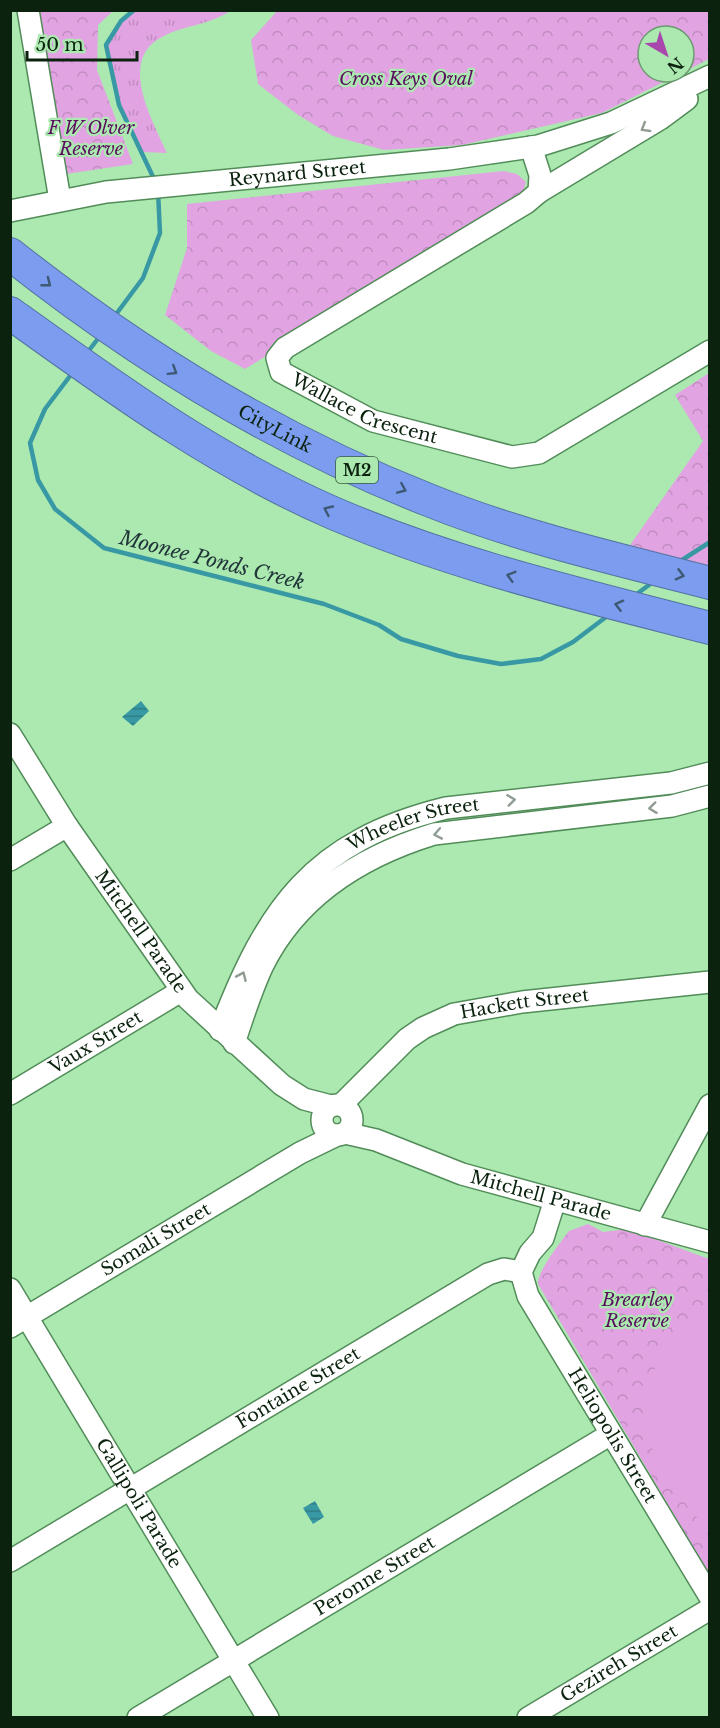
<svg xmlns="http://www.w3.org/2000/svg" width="720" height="1728" viewBox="0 0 720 1728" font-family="'Libre Baskerville',serif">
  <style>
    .grass { fill: url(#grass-tufts) }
    .park { fill: url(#park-crowns); fill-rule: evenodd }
    .garden { fill: #e2a3e2 }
    .water { fill: url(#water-rules) }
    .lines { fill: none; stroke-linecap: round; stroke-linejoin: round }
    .stream { stroke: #3899a5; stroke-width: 4.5 }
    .minor-casing { stroke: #528c59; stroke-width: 24 }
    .highway-casing { stroke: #5472a0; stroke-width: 34 }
    .minor { stroke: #fff; stroke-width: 21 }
    .highway { stroke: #7b9cef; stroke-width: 32 }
    .oneway { stroke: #919c93 }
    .oneway2 { stroke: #3d5973 }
    .labels { text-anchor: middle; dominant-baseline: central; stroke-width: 4.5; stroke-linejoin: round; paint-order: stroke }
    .shield { fill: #ace9b1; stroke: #3b5e3f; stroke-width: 1.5 }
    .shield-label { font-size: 16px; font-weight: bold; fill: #0b230e }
    .park-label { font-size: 18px; font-style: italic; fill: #5a0d5d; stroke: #ace9b1 }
    .street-label { font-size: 18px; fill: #0b230e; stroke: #ace9b1 }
    .water-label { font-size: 20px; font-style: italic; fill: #203639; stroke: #ace9b1 }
  </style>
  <defs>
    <pattern id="grass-tufts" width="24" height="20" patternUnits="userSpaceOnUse" patternTransform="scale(1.5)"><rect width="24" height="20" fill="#e2a3e2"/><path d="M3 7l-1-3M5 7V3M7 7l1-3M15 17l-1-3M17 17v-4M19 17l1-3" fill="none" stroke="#c18cc1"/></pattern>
    <pattern id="park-crowns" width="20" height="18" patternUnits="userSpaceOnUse" patternTransform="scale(1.5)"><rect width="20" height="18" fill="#e2a3e2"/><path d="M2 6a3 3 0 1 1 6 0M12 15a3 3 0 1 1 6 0" fill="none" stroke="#c18cc1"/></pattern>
    <pattern id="water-rules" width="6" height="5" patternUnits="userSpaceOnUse" patternTransform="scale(1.5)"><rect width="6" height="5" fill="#3899a5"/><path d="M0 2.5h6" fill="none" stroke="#2d7c85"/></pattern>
  </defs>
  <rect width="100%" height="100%" fill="#ace9b1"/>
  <path class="grass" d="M134 10 230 11C207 26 183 25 162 37 117 60 153 121 167 153L142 152 119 105 106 45 121 21Z"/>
  <g class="park">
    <polygon points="38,11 113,11 98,25 97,70 133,164 66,174"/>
    <path d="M277 11H709V59L602 113 462 145 384 150 333 136 298 115 258 84 251 40ZM648 36H684V72H648Z"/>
    <polygon points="504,171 517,174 526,182 521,198 245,369 211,351 165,315 187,248 187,204"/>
    <polygon points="709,373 709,568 630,545 703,441 675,395"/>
    <path d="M588 1224 603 1232 628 1229 709 1259V1574L538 1284C536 1274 561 1241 569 1231Z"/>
  </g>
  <path class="garden" d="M709 1308V1530C688 1508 664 1480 653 1451 632 1395 659 1336 709 1308Z"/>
  <g class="water">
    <polygon points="141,701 149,711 133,726 122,717"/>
    <polygon points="315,1501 324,1517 313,1524 303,1508"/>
  </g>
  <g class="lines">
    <g class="stream">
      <polyline points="134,10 121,21 106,45 119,105 155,181"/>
      <polyline points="114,317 143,278 160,233 158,191"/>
      <polyline points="87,353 100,336"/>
      <polyline points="73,372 45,409 30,443 38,480 55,509 104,548 324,604 379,625 401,639 458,656 501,664 541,659 573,642 610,614"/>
      <polyline points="679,562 710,542"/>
      <polyline points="634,596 653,582"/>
    </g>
    <defs>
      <g id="minor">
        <polyline points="28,10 60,200"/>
        <path id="s1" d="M531 147 540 175 539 192 526 203 285 348 277 358 281 372 373 421 512 457 539 453 710 351"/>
        <polyline points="539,192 660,119 687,99"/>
        <path id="s2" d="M10 211 106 192 449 159 538 146 611 123 710 76"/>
        <path id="s3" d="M10 734 67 826 188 999 282 1085 304 1099 331 1106"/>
        <polyline points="10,860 67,826"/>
        <path id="s4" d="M220 1030C267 908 312 841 446 808L671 783 710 773"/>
        <path d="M234 1043C243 1017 251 990 263 965 298 895 362 856 434 834L672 806 710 796"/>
        <path id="s5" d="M10 1094 181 991"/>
        <circle cx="337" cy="1120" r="15"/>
        <path id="s6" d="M341 1105 407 1039 423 1028 454 1014 522 1002 710 982"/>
        <path id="s7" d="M345 1133 376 1140 462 1174 710 1242"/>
        <polyline points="645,1225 710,1105"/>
        <path id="s8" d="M521 1272 528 1296 710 1597"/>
        <path id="s9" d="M10 1289 268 1718"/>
        <path id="s10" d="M10 1327 300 1153 337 1135"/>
        <path id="s11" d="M10 1561 488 1274 504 1269 521 1272 530 1253 543 1238 555 1200"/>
        <path id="s12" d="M138 1718 611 1434"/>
        <path id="s13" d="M528 1718 710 1609"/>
      </g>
      <g id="highway">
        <path id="s14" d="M10 254C139 356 277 441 431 501 521 537 616 559 710 583"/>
        <path d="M10 313C113 387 216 462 333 513 454 565 582 595 710 628"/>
      </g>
    </defs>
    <use href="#minor" class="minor-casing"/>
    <use href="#highway" class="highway-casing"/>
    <use href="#minor" class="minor"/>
    <use href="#highway" class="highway"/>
  </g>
  <defs><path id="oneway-chevron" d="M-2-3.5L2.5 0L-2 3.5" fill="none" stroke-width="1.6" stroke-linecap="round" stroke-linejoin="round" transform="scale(1.5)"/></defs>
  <g class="oneway">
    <use href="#oneway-chevron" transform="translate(645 128) rotate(149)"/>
    <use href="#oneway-chevron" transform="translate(511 800) rotate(-7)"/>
    <use href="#oneway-chevron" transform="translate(653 808) rotate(173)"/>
    <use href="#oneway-chevron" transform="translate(438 834) rotate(169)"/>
    <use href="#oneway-chevron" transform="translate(242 976) rotate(-66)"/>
  </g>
  <g class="oneway2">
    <use href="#oneway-chevron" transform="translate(47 283) rotate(38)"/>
    <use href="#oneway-chevron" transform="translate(173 371) rotate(32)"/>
    <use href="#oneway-chevron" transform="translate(402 489) rotate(23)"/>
    <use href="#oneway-chevron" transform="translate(328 510) rotate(-155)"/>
    <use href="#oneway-chevron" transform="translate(680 575) rotate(15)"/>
    <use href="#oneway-chevron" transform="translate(511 576) rotate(-164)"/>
    <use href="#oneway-chevron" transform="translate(619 605) rotate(-166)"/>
  </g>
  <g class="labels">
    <rect class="shield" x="336" y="457" width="42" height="26" rx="4.5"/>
    <g class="shield-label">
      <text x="357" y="470">M2</text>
    </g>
    <g class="park-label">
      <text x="406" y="79">Cross Keys Oval</text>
      <text x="91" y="128">F W Olver<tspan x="91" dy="21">Reserve</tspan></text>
      <text x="637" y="1300">Brearley<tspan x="637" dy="21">Reserve</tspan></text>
    </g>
    <g class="street-label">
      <text stroke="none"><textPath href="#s2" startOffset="290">Reynard Street</textPath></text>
      <text stroke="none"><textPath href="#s1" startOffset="464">Wallace Crescent</textPath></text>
      <text stroke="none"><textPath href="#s14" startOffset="318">CityLink</textPath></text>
      <text stroke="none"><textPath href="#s4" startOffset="298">Wheeler Street</textPath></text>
      <text stroke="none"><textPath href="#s3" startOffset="237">Mitchell Parade</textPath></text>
      <text stroke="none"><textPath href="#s6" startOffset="218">Hackett Street</textPath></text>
      <text stroke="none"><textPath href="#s5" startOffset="100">Vaux Street</textPath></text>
      <text stroke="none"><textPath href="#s7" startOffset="206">Mitchell Parade</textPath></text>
      <text stroke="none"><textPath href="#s10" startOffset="170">Somali Street</textPath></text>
      <text stroke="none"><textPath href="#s11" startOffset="336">Fontaine Street</textPath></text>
      <text stroke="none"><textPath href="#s8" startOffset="188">Heliopolis Street</textPath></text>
      <text stroke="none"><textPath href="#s9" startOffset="250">Gallipoli Parade</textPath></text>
      <text stroke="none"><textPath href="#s12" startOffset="276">Peronne Street</textPath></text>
      <text stroke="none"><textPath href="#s13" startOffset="106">Gezireh Street</textPath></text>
    </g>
    <g class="water-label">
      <text transform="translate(212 560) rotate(14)">Moonee Ponds Creek</text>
    </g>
  </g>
  <rect width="720" height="1728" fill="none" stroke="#0b230e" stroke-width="24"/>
  <g transform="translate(666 54) rotate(141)"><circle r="28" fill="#ace9b1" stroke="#6c9a70" stroke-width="1.5"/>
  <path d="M0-4.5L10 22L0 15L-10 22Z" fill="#aa47ac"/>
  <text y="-9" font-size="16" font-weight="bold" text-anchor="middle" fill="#0b230e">N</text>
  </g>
  <path d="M27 51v9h110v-9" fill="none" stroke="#0b230e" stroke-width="3"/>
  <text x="36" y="51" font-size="18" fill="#0b230e" stroke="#ace9b1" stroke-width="4.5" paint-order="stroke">50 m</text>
</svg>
